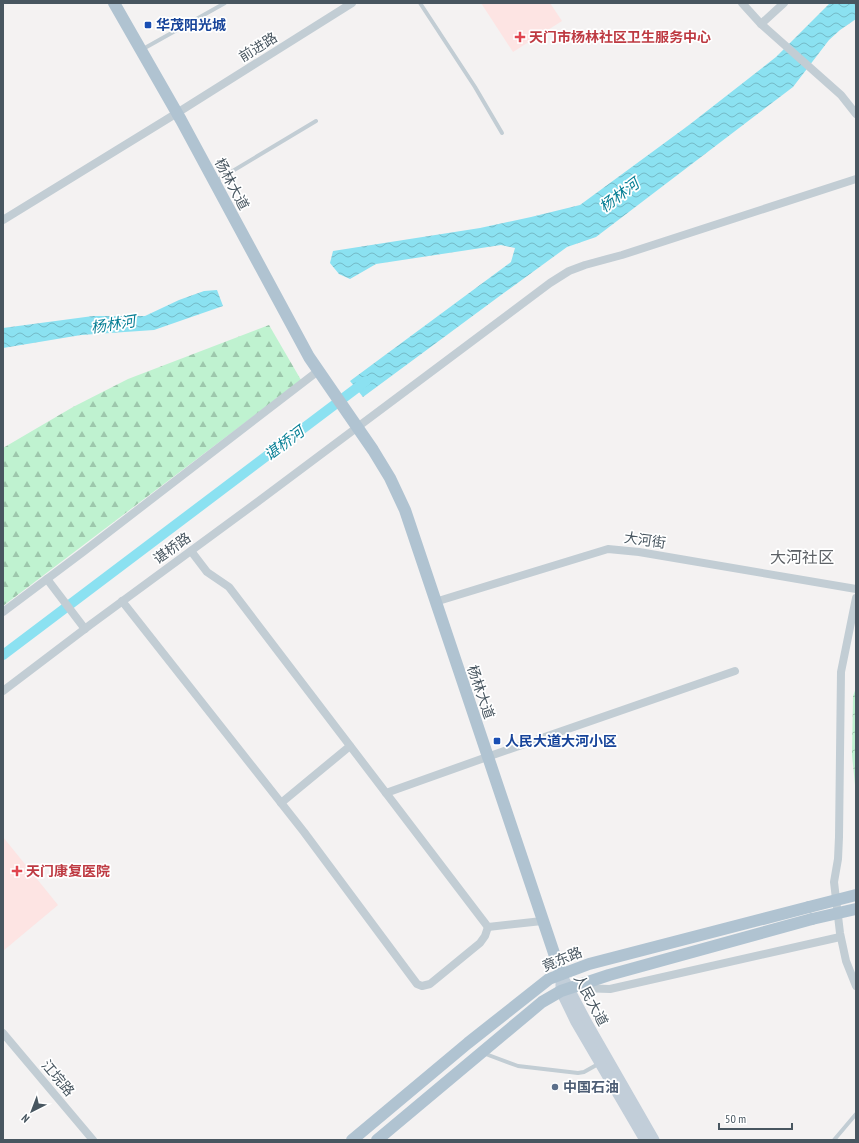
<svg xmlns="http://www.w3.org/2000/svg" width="859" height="1143" viewBox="0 0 859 1143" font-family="'PT Sans Narrow','Noto Sans SC',sans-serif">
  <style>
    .medical { fill: #fde4e3 }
    .forest { fill: url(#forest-firs) }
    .park { fill: url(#park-crowns) }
    .water { fill: url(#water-waves) }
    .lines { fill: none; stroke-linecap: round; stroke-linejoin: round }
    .canal { stroke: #8be1f1; stroke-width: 10 }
    .lane { stroke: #c2cdd4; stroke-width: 4 }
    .street { stroke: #c2cdd4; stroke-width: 8 }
    .secondary { stroke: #c2ced9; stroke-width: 11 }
    .primary { stroke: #b0c3d1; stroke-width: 12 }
    .primary-bridge { stroke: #b0c3d1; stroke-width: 12 }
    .transit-dot { fill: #1a4fb4; stroke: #fff; stroke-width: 1.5 }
    .health-dot { fill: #e0444e; stroke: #fff; stroke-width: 1.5 }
    .service-dot { fill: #5c6f8a; stroke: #fff; stroke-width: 1.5 }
    .labels { text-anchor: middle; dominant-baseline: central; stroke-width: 3.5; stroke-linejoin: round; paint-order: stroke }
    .transit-label { font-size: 14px; font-weight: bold; fill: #164399; stroke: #fff; text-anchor: start }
    .health-label { font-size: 14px; font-weight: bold; fill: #be3a42; stroke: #fff; text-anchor: start }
    .street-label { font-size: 14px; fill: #485660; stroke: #fff }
    .service-label { font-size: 14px; font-weight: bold; fill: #4e5e75; stroke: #fff; text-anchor: start }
    .water-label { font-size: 15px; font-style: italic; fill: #077f95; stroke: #fff }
    .quarter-label { font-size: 16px; fill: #5e6267; stroke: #fff }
  </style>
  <defs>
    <pattern id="forest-firs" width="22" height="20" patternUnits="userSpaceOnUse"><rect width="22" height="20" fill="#bff2d0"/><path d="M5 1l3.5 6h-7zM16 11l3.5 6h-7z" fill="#9dc7ac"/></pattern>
    <pattern id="park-crowns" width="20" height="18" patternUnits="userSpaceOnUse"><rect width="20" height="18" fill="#bff2d0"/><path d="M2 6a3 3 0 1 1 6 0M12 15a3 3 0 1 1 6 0" fill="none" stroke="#9dc7ac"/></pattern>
    <pattern id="water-waves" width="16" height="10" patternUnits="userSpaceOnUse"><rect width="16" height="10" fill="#8be1f1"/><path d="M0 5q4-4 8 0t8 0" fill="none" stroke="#74b9c7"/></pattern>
  </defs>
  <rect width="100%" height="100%" fill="#f4f2f2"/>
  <g class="medical">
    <polygon points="481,3 550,3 562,21 513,52"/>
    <polygon points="3,837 58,905 3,951"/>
  </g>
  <polygon class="forest" points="269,325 301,380 3,606 3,448 73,407 128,379"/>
  <polygon class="park" points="856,688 856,795 852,755 853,696"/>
  <g class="water">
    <polygon points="830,3 856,3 856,19 840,30 829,40 793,87 596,237 567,247 501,295 363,397 350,381 511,262 515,248 501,245 376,264 350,279 339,274 330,263 333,251 480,228 531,217 580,205 689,125 776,57"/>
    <polygon points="217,290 223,306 154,330 81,335 3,348 3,328 93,316 145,316 179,300 204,291"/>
  </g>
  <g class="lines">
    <polyline class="canal" points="3,655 366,381"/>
    <g class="lane">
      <polyline points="420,3 475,87 502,133"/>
      <polyline points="143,49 225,3"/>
      <polyline points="216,181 316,121"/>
      <polyline points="483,1053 518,1066 578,1073 584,1072 600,1063"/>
      <polyline points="834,1140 856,1114"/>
    </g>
    <g class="street">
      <polyline points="742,3 761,24 841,95 856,114"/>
      <polyline points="761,24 784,3"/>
      <polyline points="3,220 177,113 352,3"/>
      <polyline points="191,551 207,572 229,587 386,793"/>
      <polyline points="47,579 85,629"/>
      <polyline points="856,598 841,672 839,837 838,859 834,882 840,933 846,961 856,986"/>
      <polyline points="122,601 304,832 417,984 422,986 430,984 480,943 485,936 488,927"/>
      <polyline points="435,602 608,549 639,552 856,589"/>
      <polyline points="3,612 83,552 318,371"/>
      <polyline points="3,691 90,625 256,503 550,283 569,271 585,265 622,255 856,179"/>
      <polyline points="281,803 350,746"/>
      <polyline points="542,921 488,927 386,793 487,757 735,671"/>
      <polyline points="577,988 610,989 840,937"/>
      <polyline points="3,1033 93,1140"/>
    </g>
    <g class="secondary">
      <polyline points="561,974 588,1025 654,1140"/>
      <polyline points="561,983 561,991 576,1022 645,1140"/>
    </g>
    <g class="primary">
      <polyline points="114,3 181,120 309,357 373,450 390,478 405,510 561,974"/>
      <polyline points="352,1140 468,1043 549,979 589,964 809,907"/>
      <polyline points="377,1140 542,1002 561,991 609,975 812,919"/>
    </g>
    <g class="primary-bridge">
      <polyline points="809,907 856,895"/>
      <polyline points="812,919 856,909"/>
    </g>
  </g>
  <g class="transit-dot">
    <rect x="144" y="21" width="8" height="8" rx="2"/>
    <rect x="493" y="737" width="8" height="8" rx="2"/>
  </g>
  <g class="health-dot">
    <path d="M518 31h4v4h4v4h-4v4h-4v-4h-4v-4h4z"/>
    <path d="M15 865h4v4h4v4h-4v4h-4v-4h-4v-4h4z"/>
  </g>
  <circle class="service-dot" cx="555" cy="1087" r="4"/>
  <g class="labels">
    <g class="transit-label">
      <text x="156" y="25">华茂阳光城</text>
      <text x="505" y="741">人民大道大河小区</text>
    </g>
    <g class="health-label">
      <text x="529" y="37">天门市杨林社区卫生服务中心</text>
      <text x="26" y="871">天门康复医院</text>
    </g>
    <g class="street-label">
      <text transform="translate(258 47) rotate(-32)">前进路</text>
      <text transform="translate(232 184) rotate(62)">杨林大道</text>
      <text transform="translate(645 540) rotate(8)">大河街</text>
      <text transform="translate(172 548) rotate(-36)">谌桥路</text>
      <text transform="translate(481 692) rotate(71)">杨林大道</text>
      <text transform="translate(562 959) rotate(-22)">竟东路</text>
      <text transform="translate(591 1000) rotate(62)">人民大道</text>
      <text transform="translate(58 1078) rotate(50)">江垸路</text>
    </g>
    <g class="service-label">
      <text x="563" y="1087">中国石油</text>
    </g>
    <g class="water-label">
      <text transform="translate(619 195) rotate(-37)">杨林河</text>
      <text transform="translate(113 324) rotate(-9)">杨林河</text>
      <text transform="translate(284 443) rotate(-37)">谌桥河</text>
    </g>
    <g class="quarter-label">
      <text x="802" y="557">大河社区</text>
    </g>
  </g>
  <rect width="859" height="1143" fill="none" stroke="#485660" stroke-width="8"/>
  <g transform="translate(32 1111) rotate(222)" stroke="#ffffff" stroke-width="3" paint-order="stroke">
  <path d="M0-3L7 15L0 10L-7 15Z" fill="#485660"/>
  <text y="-6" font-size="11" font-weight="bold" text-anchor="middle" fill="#485660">N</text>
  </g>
  <path d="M719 1123v6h73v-6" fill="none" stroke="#485660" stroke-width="2"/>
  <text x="725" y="1123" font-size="12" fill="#485660" stroke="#ffffff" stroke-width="3" paint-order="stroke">50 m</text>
</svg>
